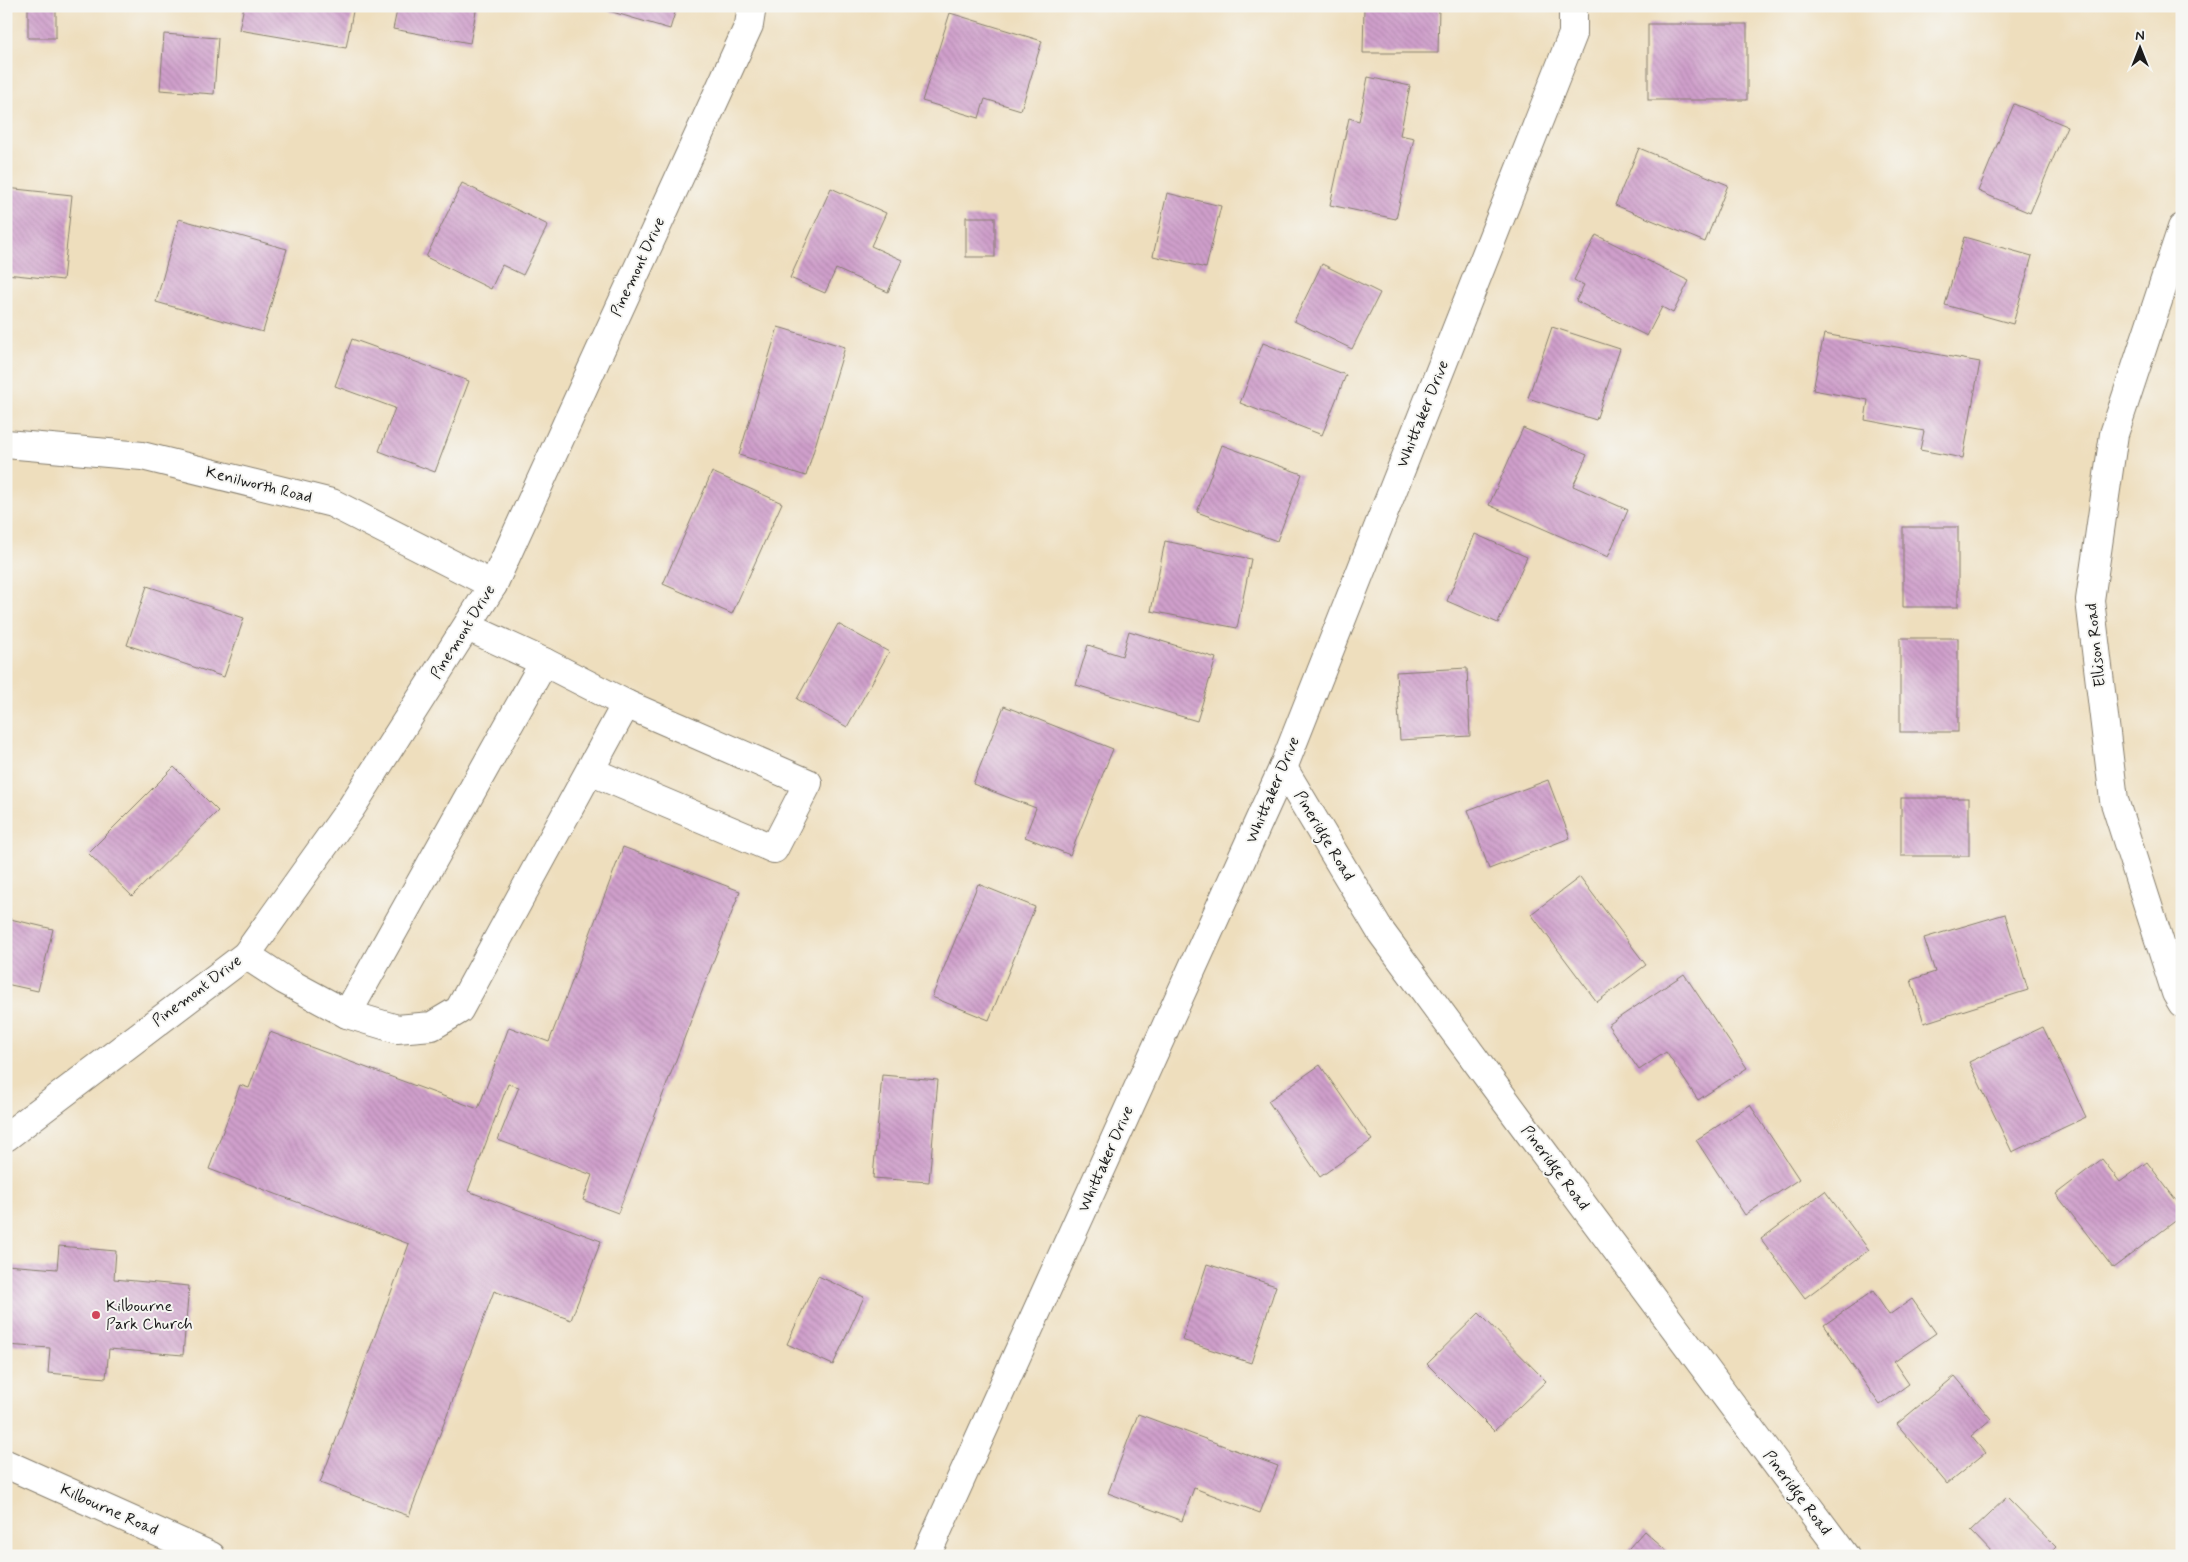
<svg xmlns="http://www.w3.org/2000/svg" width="2188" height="1562" viewBox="0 0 2188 1562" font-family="Mynerve,sans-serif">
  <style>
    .building { fill: url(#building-back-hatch) }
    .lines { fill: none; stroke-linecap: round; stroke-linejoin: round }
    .minor-casing { stroke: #857d6c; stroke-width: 30 }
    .minor { stroke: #fff; stroke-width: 28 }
    .poi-dot { fill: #d1495b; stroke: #f6f6f2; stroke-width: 2 }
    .labels { text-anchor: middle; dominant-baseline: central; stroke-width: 4; stroke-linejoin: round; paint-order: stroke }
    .street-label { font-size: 16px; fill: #1c1c1c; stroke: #f6f6f2 }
    .poi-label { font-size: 16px; fill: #1c1c1c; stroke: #f6f6f2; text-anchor: start }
  </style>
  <defs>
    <pattern id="building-back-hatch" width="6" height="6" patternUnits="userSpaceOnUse" patternTransform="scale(1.25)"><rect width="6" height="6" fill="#cf9fcb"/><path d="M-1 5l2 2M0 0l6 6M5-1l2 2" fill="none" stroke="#b188ae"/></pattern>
  </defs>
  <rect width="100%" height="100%" fill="#f6f6f2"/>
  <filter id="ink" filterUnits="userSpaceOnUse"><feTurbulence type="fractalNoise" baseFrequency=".02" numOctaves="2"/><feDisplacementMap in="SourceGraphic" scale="10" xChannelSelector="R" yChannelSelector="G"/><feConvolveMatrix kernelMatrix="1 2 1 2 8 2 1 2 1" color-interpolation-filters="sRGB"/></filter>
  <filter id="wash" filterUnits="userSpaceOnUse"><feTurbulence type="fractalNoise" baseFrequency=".0096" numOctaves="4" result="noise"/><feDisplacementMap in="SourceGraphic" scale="20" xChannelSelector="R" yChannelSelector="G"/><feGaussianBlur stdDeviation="1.12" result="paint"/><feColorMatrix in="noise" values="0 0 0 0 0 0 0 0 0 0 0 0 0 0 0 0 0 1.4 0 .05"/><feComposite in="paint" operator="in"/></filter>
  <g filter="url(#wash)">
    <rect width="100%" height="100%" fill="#eedebd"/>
    <g id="blocks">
      <g class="building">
        <rect x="28" y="6" width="28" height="32"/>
        <polygon points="244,6 354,6 346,48 239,30"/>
        <polygon points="398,6 477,6 470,43 393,29"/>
        <polygon points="592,6 677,6 670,29"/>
        <polygon points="1364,6 1439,6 1438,53 1363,53"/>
        <polygon points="950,13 1042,41 1021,110 985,99 979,118 922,101"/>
        <rect x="1648" y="24" width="99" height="76"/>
        <polygon points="164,34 218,38 214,94 160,90"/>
        <polygon points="1368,77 1410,86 1400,135 1414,138 1396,219 1330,205 1349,118 1359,121"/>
        <polygon points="2014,104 2067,126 2030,213 1978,191"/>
        <polygon points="1639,148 1728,185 1705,242 1615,205"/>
        <polygon points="462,183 548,225 523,275 502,265 491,289 426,257"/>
        <polygon points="6,188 72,195 63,280 6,274"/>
        <polygon points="831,188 886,213 871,246 902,260 888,292 836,269 825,293 790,278"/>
        <polygon points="1167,193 1221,206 1206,268 1153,256"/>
        <rect x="966" y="217" width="29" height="40"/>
        <polygon points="179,219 287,249 263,332 156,302"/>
        <polygon points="1596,235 1689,281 1673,313 1662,307 1647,336 1576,301 1584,285 1574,280"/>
        <polygon points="1964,237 2032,256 2013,324 1945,305"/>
        <polygon points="1322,264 1380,293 1352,349 1294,321"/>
        <polygon points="778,327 845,347 806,476 739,455"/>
        <polygon points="1552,327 1620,349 1596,420 1528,398"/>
        <polygon points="1824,334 1980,362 1963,458 1920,450 1924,431 1865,420 1868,400 1813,390"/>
        <polygon points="352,339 469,381 435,472 379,451 395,408 335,386"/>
        <polygon points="1263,343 1346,375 1322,435 1240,403"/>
        <polygon points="1523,428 1587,455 1573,486 1628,510 1608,557 1489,505"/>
        <polygon points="1222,445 1302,474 1277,541 1197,512"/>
        <polygon points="712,472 782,503 732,614 663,584"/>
        <rect x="1903" y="527" width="55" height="80"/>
        <polygon points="1475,534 1527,557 1498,623 1447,601"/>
        <polygon points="1165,541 1251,559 1237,628 1151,611"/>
        <polygon points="147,586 244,618 224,677 127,645"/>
        <polygon points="838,624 889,652 847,727 797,699"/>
        <polygon points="1129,631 1216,658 1197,721 1076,685 1088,645 1122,656"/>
        <rect x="1900" y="638" width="58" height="94"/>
        <polygon points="1467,668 1470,736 1400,740 1396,672"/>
        <polygon points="1004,706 1113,749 1070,855 1025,837 1036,808 973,784"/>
        <polygon points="174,767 218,811 132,896 88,853"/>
        <polygon points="1548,780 1570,838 1489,869 1468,810"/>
        <rect x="1901" y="798" width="68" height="58"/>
        <polygon points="623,847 740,891 618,1213 583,1200 592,1175 498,1140 519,1087 508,1084 468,1191 601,1241 571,1320 494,1291 409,1516 320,1483 409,1244 209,1169 240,1085 249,1088 270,1032 478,1109 509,1027 549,1042"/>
        <polygon points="1580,877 1646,965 1597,1002 1531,914"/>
        <polygon points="978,884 1035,907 989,1020 932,997"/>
        <polygon points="2005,914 2028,990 1924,1023 1911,980 1935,972 1924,938"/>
        <polygon points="6,918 53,929 38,991 6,984"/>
        <polygon points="1684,974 1747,1068 1698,1100 1666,1052 1639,1070 1608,1025"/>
        <polygon points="2043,1027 2086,1117 2012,1152 1969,1062"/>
        <polygon points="1320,1065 1372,1140 1320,1177 1268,1101"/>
        <polygon points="882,1075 938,1080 929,1182 873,1178"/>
        <polygon points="1750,1105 1799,1179 1745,1215 1696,1140"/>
        <polygon points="2102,1159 2120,1182 2147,1162 2182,1208 2182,1216 2113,1268 2056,1194"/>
        <polygon points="1825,1191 1869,1250 1805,1298 1761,1239"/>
        <polygon points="59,1246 116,1251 114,1279 189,1286 183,1355 109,1349 106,1378 48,1373 50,1348 6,1345 6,1265 57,1269"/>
        <polygon points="1207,1264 1276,1286 1251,1363 1182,1340"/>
        <polygon points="818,1276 864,1297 833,1365 787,1344"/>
        <polygon points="1873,1291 1889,1315 1912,1299 1936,1333 1894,1362 1909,1384 1880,1405 1824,1325"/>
        <polygon points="1479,1313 1546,1381 1494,1431 1427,1364"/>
        <polygon points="1955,1376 1991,1419 1971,1436 1985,1453 1947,1484 1897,1424"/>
        <polygon points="1138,1414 1278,1466 1260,1513 1194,1488 1182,1521 1108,1493"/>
        <polygon points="2007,1497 2056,1547 2047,1556 1995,1556 1971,1531"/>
        <polygon points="1644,1531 1672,1556 1622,1556"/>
      </g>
    </g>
  </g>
  <g filter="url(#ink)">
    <use href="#blocks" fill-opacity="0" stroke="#857d6c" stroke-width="1"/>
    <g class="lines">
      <defs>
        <g id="minor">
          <polyline points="2182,228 2114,434 2090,600 2114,800 2176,993 2182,1003"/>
          <polyline points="6,444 142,456 332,503 493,585"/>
          <polyline points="1283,768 1381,932 1524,1126 1845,1556"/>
          <polyline points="590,771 774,849 808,783 626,704"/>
          <polyline points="246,955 284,980 347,1014 397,1029 432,1026 459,1010 626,704 544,662 468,627"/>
          <polyline points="347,1014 544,662"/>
          <polyline points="6,1137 246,955 351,808 493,585 749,25 752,6"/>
          <polyline points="6,1464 211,1556"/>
          <polyline points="926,1556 1283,768 1573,34 1573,6"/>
        </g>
      </defs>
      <use href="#minor" class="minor-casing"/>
      <use href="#minor" class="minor"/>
    </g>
  </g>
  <circle class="poi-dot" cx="96" cy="1315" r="5"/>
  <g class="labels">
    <g class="street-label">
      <text transform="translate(638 267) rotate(-65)">Pinemont Drive</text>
      <text transform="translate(1423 414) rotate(-68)">Whittaker Drive</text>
      <text transform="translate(259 485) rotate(14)">Kenilworth Road</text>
      <text transform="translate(463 632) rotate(-58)">Pinemont Drive</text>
      <text transform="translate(2096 645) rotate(-96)">Ellison Road</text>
      <text transform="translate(1273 790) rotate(-67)">Whittaker Drive</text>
      <text transform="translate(1324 836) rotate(59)">Pineridge Road</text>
      <text transform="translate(197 991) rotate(-37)">Pinemont Drive</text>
      <text transform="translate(1106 1159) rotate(-66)">Whittaker Drive</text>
      <text transform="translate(1555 1168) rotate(53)">Pineridge Road</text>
      <text transform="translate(1797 1493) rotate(53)">Pineridge Road</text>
      <text transform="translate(109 1510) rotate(24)">Kilbourne Road</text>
    </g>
    <g class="poi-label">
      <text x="106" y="1306">Kilbourne<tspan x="106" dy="18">Park Church</tspan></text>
    </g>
  </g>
  <rect width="2188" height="1562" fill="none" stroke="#f6f6f2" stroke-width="25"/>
  <g transform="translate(2140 48)" stroke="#f6f6f2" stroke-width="4" paint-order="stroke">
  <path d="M0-4L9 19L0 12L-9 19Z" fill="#1c1c1c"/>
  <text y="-8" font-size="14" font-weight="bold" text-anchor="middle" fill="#1c1c1c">N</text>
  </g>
</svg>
